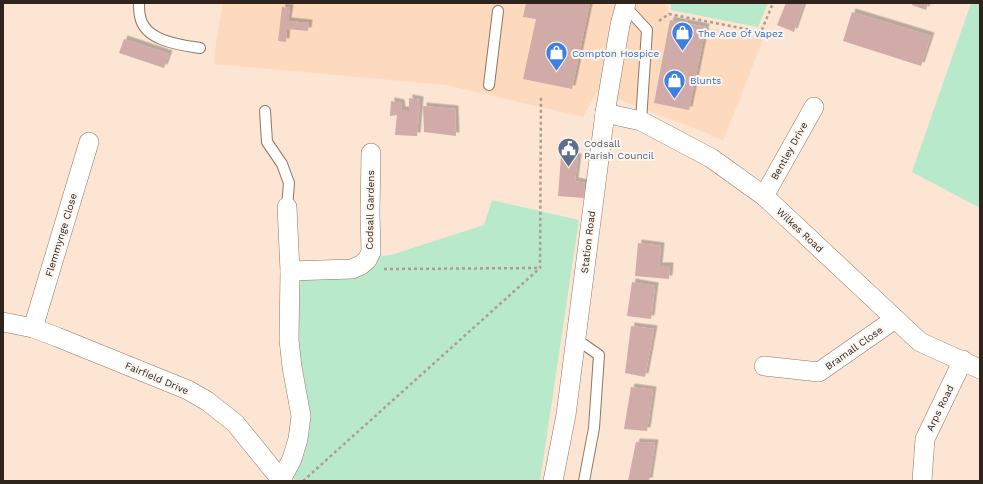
<svg xmlns="http://www.w3.org/2000/svg" width="983" height="484" viewBox="0 0 983 484" font-family="'Work Sans',sans-serif">
  <style>
    .built { fill: #fddabe }
    .green { fill: #b9e9cb }
    .building { fill: #d0aba8; filter: url(#shadow) }
    .lines { fill: none; stroke-linecap: round; stroke-linejoin: round }
    .service-casing { stroke: #917763; stroke-width: 12 }
    .minor-casing { stroke: #917763; stroke-width: 20 }
    .path { stroke: #ae9c8e; stroke-width: 2.5; stroke-dasharray: 3 3; stroke-linecap: butt }
    .service { stroke: #fff; stroke-width: 10 }
    .minor { stroke: #fff; stroke-width: 19 }
    .labels { text-anchor: middle; dominant-baseline: central; stroke-width: 4; stroke-linejoin: round; paint-order: stroke }
    .shop-label { font-size: 10px; fill: #366cbe; stroke: #fcf6f1; text-anchor: start }
    .service-label { font-size: 10px; fill: #4e5e75; stroke: #fcf6f1; text-anchor: start }
    .street-label { font-size: 10px; fill: #2f241c; stroke: #fcf6f1 }
  </style>
  <defs>
    <filter id="shadow"><feDropShadow dx="3.5" dy="-3.5" stdDeviation="0" flood-color="#0004"/></filter>
  </defs>
  <rect width="100%" height="100%" fill="#fce5d3"/>
  <polygon class="built" points="223,3 661,3 666,5 671,20 763,40 723,141 704,132 597,91 583,117 446,85 214,64 216,42"/>
  <g class="green">
    <polygon points="671,3 768,3 758,27 671,10"/>
    <polygon points="971,3 980,3 980,208 912,172"/>
    <polygon points="492,200 579,220 540,481 296,481 290,474 296,344 301,276 379,256 391,255 484,225"/>
  </g>
  <g class="building">
    <polygon points="526,3 590,3 572,89 523,79 536,19 523,17"/>
    <polygon points="786,3 804,3 794,32 777,25"/>
    <polygon points="913,3 928,3 926,10 912,5"/>
    <polygon points="282,7 290,8 288,21 309,23 308,31 287,29 286,42 278,41"/>
    <polygon points="852,12 931,36 921,66 843,41"/>
    <polygon points="670,20 706,27 689,110 654,103"/>
    <polygon points="124,39 169,54 164,68 119,53"/>
    <polygon points="409,98 420,100 417,136 395,135 397,115 390,116 391,101 401,103 402,110 409,110"/>
    <polygon points="423,106 455,109 456,136 424,132"/>
    <polygon points="561,156 578,157 575,181 585,183 584,198 558,196"/>
    <polygon points="638,243 661,246 659,266 670,266 669,279 635,276"/>
    <polygon points="632,282 655,286 651,319 627,316"/>
    <polygon points="631,326 654,329 645,377 625,373"/>
    <polygon points="631,387 653,390 647,431 624,429"/>
    <polygon points="636,442 655,443 649,481 628,481"/>
  </g>
  <g class="lines">
    <defs>
      <g id="service">
        <path d="M139 3C139 7 139 12 140 16 144 41 180 45 200 48"/>
        <polyline points="625,6 647,30 641,121"/>
        <polyline points="489,85 498,11"/>
        <polyline points="265,111 267,142 282,164 289,183 287,207"/>
        <polyline points="576,339 599,355 594,428 584,481"/>
      </g>
      <g id="minor">
        <polyline points="605,113 641,121 711,158 764,196 920,342 980,369"/>
        <polyline points="764,196 814,107"/>
        <polyline points="290,271 352,269 361,265 367,260 371,252 370,213 371,153"/>
        <polyline points="3,322 33,328 57,337 188,390 207,401 235,423 282,481"/>
        <polyline points="33,328 89,142"/>
        <polyline points="764,366 819,372 895,319"/>
        <polyline points="281,480 292,459 298,439 301,416 292,367 289,340 290,271 287,207"/>
        <polyline points="553,481 566,415 605,113 620,25 626,3"/>
        <polyline points="922,481 925,439 963,360"/>
      </g>
    </defs>
    <use href="#service" class="service-casing"/>
    <use href="#minor" class="minor-casing"/>
    <g class="path">
      <polyline points="659,21 669,14 761,32 773,3"/>
      <polyline points="384,269 539,268"/>
      <polyline points="303,481 540,268 541,96"/>
    </g>
    <use href="#service" class="service"/>
    <use href="#minor" class="minor"/>
  </g>
  <defs>
    <symbol id="shop-pin" viewBox="-11 -11 22 30"><path d="M0 17L-7.5 6A9.5 9.5 0 1 1 7.5 6Z" fill="#3f7fe0" stroke="#fcf6f1"/><path d="M-5-2.5h2.3a2.7 3.5 0 0 1 5.4 0H5L5.5 6h-11ZM-1.5-2.5h3a1.5 2.3 0 0 0-3 0Z" fill="#fff"/></symbol>
    <symbol id="civic-pin" viewBox="-11 -11 22 30"><path d="M0 17L-7.5 6A9.5 9.5 0 1 1 7.5 6Z" fill="#5c6f8a" stroke="#fcf6f1"/><path d="M-.6-6.5H3V-4.5H.6V-3L4-1V1h2V6H-6V1h2V-1L-.6-3ZM-1.2 2.5V6h2.4V2.5Z" fill="#fff"/></symbol>
  </defs>
  <g fill-rule="evenodd">
    <use href="#shop-pin" x="670" y="20" width="25" height="34"/>
    <use href="#shop-pin" x="544" y="40" width="25" height="34"/>
    <use href="#shop-pin" x="662" y="68" width="25" height="34"/>
    <use href="#civic-pin" x="556" y="136" width="25" height="34"/>
  </g>
  <g class="labels">
    <g class="shop-label">
      <text x="698" y="33">The Ace Of Vapez</text>
      <text x="572" y="53">Compton Hospice</text>
      <text x="690" y="80">Blunts</text>
    </g>
    <g class="service-label">
      <text x="584" y="143">Codsall<tspan x="584" dy="12">Parish Council</tspan></text>
    </g>
    <g class="street-label">
      <text transform="translate(789 151) rotate(-61)">Bentley Drive</text>
      <text transform="translate(370 210) rotate(-89)">Codsall Gardens</text>
      <text transform="translate(800 230) rotate(43)">Wilkes Road</text>
      <text transform="translate(61 235) rotate(-73)">Flemmynge Close</text>
      <text transform="translate(588 242) rotate(-83)">Station Road</text>
      <text transform="translate(854 348) rotate(-35)">Bramall Close</text>
      <text transform="translate(157 378) rotate(23)">Fairfield Drive</text>
      <text transform="translate(940 408) rotate(-64)">Arps Road</text>
    </g>
  </g>
  <rect width="983" height="484" fill="none" stroke="#2f241c" stroke-width="8"/>
</svg>
